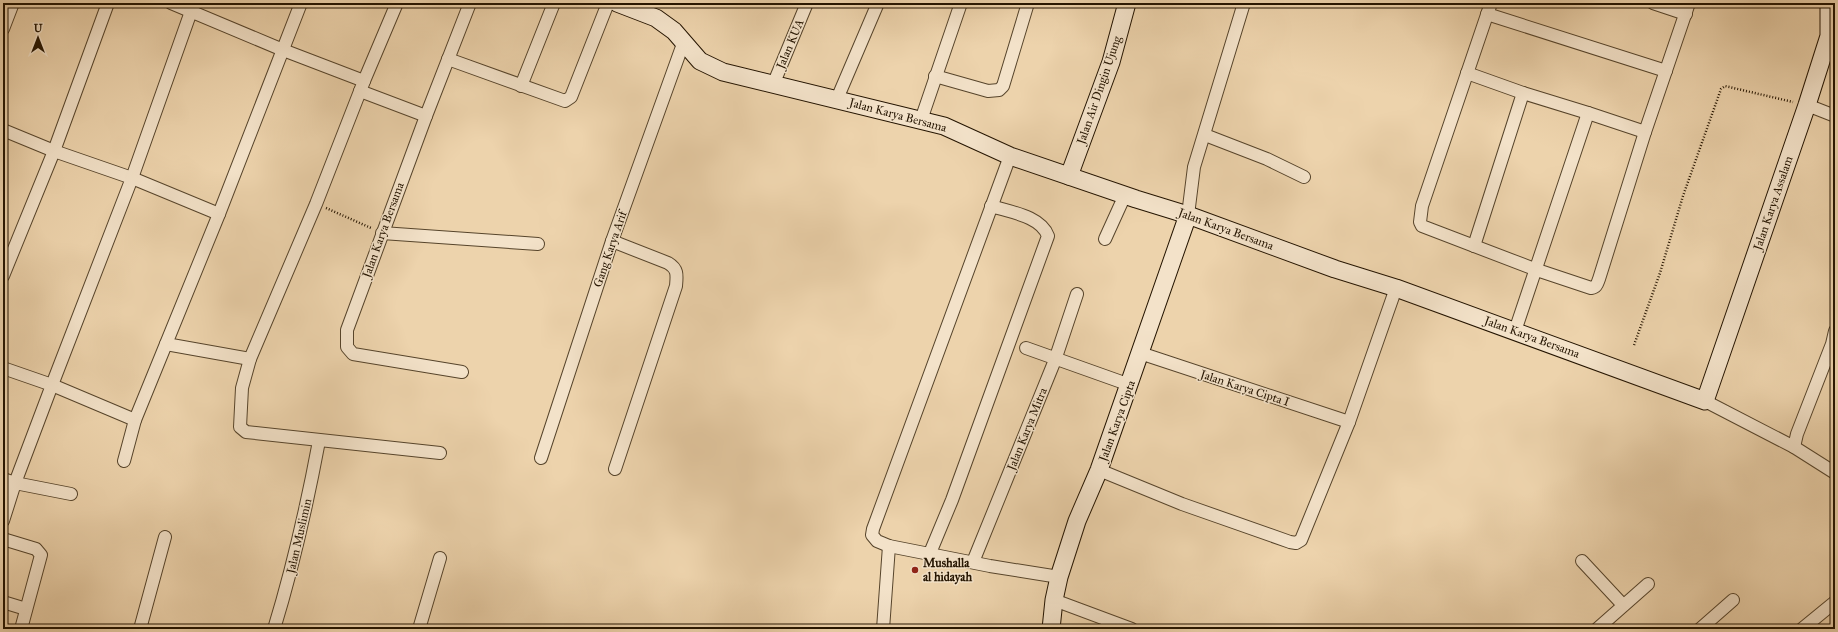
<svg xmlns="http://www.w3.org/2000/svg" width="1838" height="632" viewBox="0 0 1838 632" font-family="'IM FELL Great Primer',serif">
  <style>
    .lines { fill: none; stroke-linecap: round; stroke-linejoin: round }
    .street-casing { stroke: #56442b; stroke-width: 14 }
    .secondary-casing { stroke: #241400; stroke-width: 19 }
    .path { stroke: #241400; stroke-width: 2.5; stroke-dasharray: 1 2; stroke-linecap: butt }
    .street { stroke: #f3e2c9; stroke-width: 12 }
    .secondary { stroke: #f3e2c9; stroke-width: 17 }
    .poi-dot { fill: #8f2418; stroke: #f3e2c9; stroke-width: 1.5 }
    .labels { text-anchor: middle; dominant-baseline: central; stroke-width: 3; stroke-linejoin: round; paint-order: stroke }
    .street-label { font-size: 12px; fill: #241400; stroke: #f3e2c9 }
    .poi-label { font-size: 12px; font-weight: bold; fill: #241400; stroke: #f3e2c9; text-anchor: start }
  </style>
  <rect width="100%" height="100%" fill="#edd3ac"/>
  <filter id="stains"><feTurbulence type="fractalNoise" baseFrequency=".005" numOctaves="4"/><feColorMatrix values="0 0 0 0 .2 0 0 0 0 .09 0 0 0 0 .02 0 0 0 .5 -.17"/></filter>
  <radialGradient id="worn" r=".72"><stop offset=".6" stop-color="#630" stop-opacity="0"/><stop offset="1" stop-color="#630" stop-opacity=".3"/></radialGradient>
  <g class="lines">
    <defs>
      <g id="street">
        <polyline points="171,3 283,50 364,81"/>
        <polyline points="397,3 364,81 316,204 250,359 242,388 240,427 246,432 440,453"/>
        <path d="M1491 3 1422 206 1420 222 1422 226 1537 270 1591 288C1597 287 1597 284 1599 279L1645 132"/>
        <polyline points="1653,3 1686,14"/>
        <polyline points="1487,14 1666,71"/>
        <polyline points="3,29 13,3"/>
        <polyline points="448,59 565,101 571,97 608,3"/>
        <polyline points="1467,73 1523,93 1588,113"/>
        <polyline points="935,76 988,91 999,90 1003,86 1028,3"/>
        <polyline points="773,85 807,3"/>
        <polyline points="521,86 554,3"/>
        <polyline points="360,91 426,116"/>
        <polyline points="837,99 878,3"/>
        <polyline points="1807,105 1835,116"/>
        <polyline points="921,120 961,3"/>
        <polyline points="3,130 54,151 132,178 219,214"/>
        <polyline points="1205,135 1267,159 1304,177"/>
        <polyline points="1010,156 873,529 872,535 877,541 889,546 990,566 1059,577"/>
        <polyline points="1188,215 1194,167 1244,3"/>
        <polyline points="382,233 538,244"/>
        <polyline points="1105,239 1125,195"/>
        <path d="M612 241 668 263C678 269 677 275 676 286L615 469"/>
        <polyline points="1474,246 1523,93"/>
        <polyline points="3,276 54,151 108,3"/>
        <polyline points="1515,331 1588,113 1645,132 1689,3"/>
        <polyline points="166,344 250,359"/>
        <polyline points="1026,348 1130,385"/>
        <polyline points="1140,353 1349,422"/>
        <polyline points="3,368 52,385 135,420"/>
        <polyline points="462,372 353,354 347,347 347,330 426,116 470,3"/>
        <polyline points="1705,401 1794,447 1835,473"/>
        <polyline points="1794,447 1797,434 1832,344 1835,331"/>
        <polyline points="541,458 612,241 684,41"/>
        <polyline points="124,461 135,420 219,214 301,3"/>
        <polyline points="1099,470 1182,504 1290,542 1296,543 1301,540 1349,422 1396,288"/>
        <polyline points="3,479 15,483 71,494"/>
        <polyline points="3,521 15,483 52,385 132,178 194,3"/>
        <polyline points="3,539 36,549 41,555 21,629"/>
        <path d="M930 553 952 500 1048 236C1041 216 1010 212 991 206"/>
        <polyline points="1582,561 1623,605"/>
        <polyline points="973,562 1055,360 1077,294"/>
        <polyline points="1054,600 1132,629"/>
        <polyline points="3,602 26,609"/>
        <polyline points="140,629 165,537"/>
        <path d="M274 629C293 567 307 505 319 441"/>
        <polyline points="419,629 440,558"/>
        <polyline points="883,629 889,546"/>
        <polyline points="1597,629 1648,584"/>
        <polyline points="1700,629 1733,600"/>
        <polyline points="1802,629 1835,602"/>
      </g>
      <g id="secondary">
        <polyline points="617,3 656,18 674,31 700,61 723,72 944,126 1010,156 1136,199 1188,215 1335,269 1396,288 1705,401 1807,105 1829,36 1829,3"/>
        <polyline points="1069,176 1111,62 1127,3"/>
        <polyline points="1051,629 1054,600 1059,577 1077,521 1099,470 1188,215"/>
      </g>
    </defs>
    <use href="#street" class="street-casing"/>
    <use href="#secondary" class="secondary-casing"/>
    <g class="path">
      <polyline points="326,208 371,228"/>
      <polyline points="1634,345 1660,273 1683,196 1721,89 1725,86 1793,102"/>
    </g>
    <use href="#street" class="street"/>
    <use href="#secondary" class="secondary"/>
  </g>
  <circle class="poi-dot" cx="915" cy="570" r="4"/>
  <g class="labels">
    <g class="street-label">
      <text transform="translate(790 44) rotate(-67)">Jalan KUA</text>
      <text transform="translate(1099 90) rotate(-71)">Jalan Air Dingin Ujung</text>
      <text transform="translate(898 115) rotate(15)">Jalan Karya Bersama</text>
      <text transform="translate(1773 203) rotate(-71)">Jalan Karya Assalam</text>
      <text transform="translate(1226 229) rotate(20)">Jalan Karya Bersama</text>
      <text transform="translate(383 230) rotate(-70)">Jalan Karya Bersama</text>
      <text transform="translate(610 249) rotate(-71)">Gang Karya Arif</text>
      <text transform="translate(1532 337) rotate(20)">Jalan Karya Bersama</text>
      <text transform="translate(1245 388) rotate(18)">Jalan Karya Cipta I</text>
      <text transform="translate(1117 421) rotate(-70)">Jalan Karya Cipta</text>
      <text transform="translate(1027 429) rotate(-68)">Jalan Karya Mitra</text>
      <text transform="translate(299 536) rotate(-77)">Jalan Muslimin</text>
    </g>
    <g class="poi-label">
      <text x="923" y="563">Mushalla<tspan x="923" dy="14">al hidayah</tspan></text>
    </g>
  </g>
  <rect width="1838" height="632" fill="none" stroke="#edd3ac" stroke-width="16"/>
  <rect x="4" y="4" width="1830" height="624" fill="none" stroke="#241400" stroke-width="2"/>
  <rect x="8" y="8" width="1822" height="616" fill="none" stroke="#241400"/>
  <g transform="translate(38 38)" stroke="#f3e2c9" stroke-width="3" paint-order="stroke">
  <path d="M0-3L7 15L0 10L-7 15Z" fill="#241400"/>
  <text y="-6" font-size="11" font-weight="bold" text-anchor="middle" fill="#241400">U</text>
  </g>
  <rect width="100%" height="100%" filter="url(#stains)"/>
  <rect width="100%" height="100%" fill="url(#worn)"/>
</svg>
